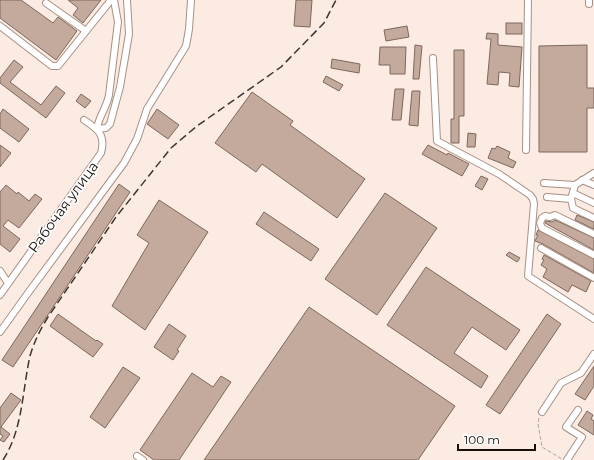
<svg xmlns="http://www.w3.org/2000/svg" width="594" height="460" viewBox="0 0 594 460" font-family="Montserrat,sans-serif">
  <style>
    .building { fill: #c4aa9d; stroke: #7e675b }
    .lines { fill: none; stroke-linecap: round; stroke-linejoin: round }
    .minor-casing { stroke: #a99084; stroke-width: 8 }
    .path { stroke: #b0a29b; stroke-width: 1; stroke-dasharray: 4 2; stroke-linecap: butt }
    .minor { stroke: #fff; stroke-width: 6 }
    .rail { stroke: #3f3530; stroke-width: 1.5; stroke-dasharray: 8 4; stroke-linecap: butt }
    .labels { text-anchor: middle; dominant-baseline: central; stroke-width: 3.5; stroke-linejoin: round; paint-order: stroke }
    .street-label { font-size: 14px; fill: #170e0a; stroke: #fcfcfc }
  </style>
  <rect width="100%" height="100%" fill="#fbebe3"/>
  <g class="building">
    <polygon points="0,0 21,0 53,23 58,17 77,31 56,60 0,18"/>
    <polygon points="68,0 101,0 83,23 73,15 78,8"/>
    <polygon points="296,0 312,0 310,27 294,26"/>
    <rect x="506" y="23" width="16" height="11"/>
    <polygon points="407,26 409,37 386,41 384,30"/>
    <polygon points="487,33 498,34 498,45 522,47 519,87 509,86 510,73 499,72 498,85 487,84 491,39 486,39"/>
    <polygon points="415,45 422,46 419,79 413,79"/>
    <polygon points="587,45 587,88 594,88 594,108 587,108 587,152 539,152 539,46"/>
    <polygon points="380,47 406,47 405,74 390,74 390,65 379,65"/>
    <polygon points="454,50 464,50 464,116 459,116 459,143 451,143 451,119 454,119"/>
    <polygon points="332,59 360,64 359,73 331,68"/>
    <polygon points="14,60 23,67 10,82 41,105 56,86 65,93 46,118 0,83 0,78"/>
    <polygon points="326,76 343,85 339,91 323,82"/>
    <polygon points="395,89 404,89 401,120 392,120"/>
    <polygon points="412,91 420,91 418,126 409,125"/>
    <polygon points="252,92 293,121 290,125 365,179 337,218 262,164 256,172 215,143"/>
    <polygon points="81,94 91,101 85,108 76,101"/>
    <polygon points="3,109 29,129 19,142 0,128 0,114"/>
    <polygon points="157,109 179,125 168,139 147,124"/>
    <polygon points="468,133 476,134 475,147 467,147"/>
    <polygon points="0,145 11,153 0,167"/>
    <polygon points="428,145 447,155 448,153 469,164 462,176 422,154"/>
    <polygon points="497,146 510,152 508,158 516,162 513,168 488,158 492,148 495,149"/>
    <polygon points="481,176 488,179 482,190 475,186"/>
    <polygon points="119,184 130,192 13,367 2,360"/>
    <polygon points="6,185 17,194 18,192 29,201 35,194 42,199 19,228 8,220 3,226 20,239 10,252 0,244 0,192"/>
    <polygon points="385,193 437,228 377,315 325,279"/>
    <polygon points="159,200 208,232 145,330 112,306 149,243 137,235"/>
    <polygon points="264,212 319,249 311,261 256,224"/>
    <polygon points="577,215 594,222 594,229 575,220"/>
    <polygon points="555,220 594,238 594,250 545,223 546,221 552,222"/>
    <polygon points="538,230 594,259 594,273 543,244 535,241 538,235 536,235"/>
    <polygon points="509,252 520,258 517,262 506,255"/>
    <polygon points="544,255 591,281 586,292 572,285 568,292 543,277 547,269 541,265 544,260 542,259"/>
    <polygon points="426,267 520,330 506,350 472,327 454,353 488,376 481,388 387,325"/>
    <polygon points="309,307 455,406 418,460 204,460"/>
    <polygon points="58,314 96,341 97,340 103,344 93,357 50,326"/>
    <polygon points="547,314 561,324 500,414 486,405"/>
    <polygon points="169,324 186,336 177,350 179,351 173,360 154,347"/>
    <polygon points="594,366 594,386 585,400 575,394"/>
    <polygon points="123,367 140,378 105,428 90,417"/>
    <polygon points="192,373 213,387 221,376 231,382 179,460 154,460 140,450"/>
    <polygon points="11,393 21,400 1,427 10,434 4,442 0,440 3,436 0,434 0,408"/>
    <polygon points="587,411 593,415 591,419 594,421 594,435 578,425"/>
  </g>
  <g class="lines">
    <defs>
      <g id="minor">
        <path d="M114 0 118 22 109 95C107 107 98 118 97 129L106 128 110 124 120 87 129 34 127 0"/>
        <polyline points="589,0 589,4"/>
        <polyline points="46,3 86,31"/>
        <polyline points="0,26 52,66 58,66 111,0"/>
        <polyline points="433,58 437,141 499,174 530,195 533,199 534,204 528,276 594,319"/>
        <polyline points="526,150 528,0"/>
        <polyline points="594,173 575,185 571,199 573,208 594,218"/>
        <polyline points="582,180 594,185"/>
        <polyline points="544,183 575,185"/>
        <polyline points="573,193 594,203"/>
        <polyline points="547,197 571,199"/>
        <polyline points="594,234 555,215 550,217 545,216 542,218 540,223 542,228 594,255"/>
        <polyline points="541,248 594,278"/>
        <polyline points="0,271 8,283"/>
        <path d="M0 295 101 153C106 135 98 129 84 120"/>
        <polyline points="0,332 28,293 124,163 137,139 147,109 186,46 189,29 191,0"/>
        <polyline points="542,412 561,383 581,373 594,354"/>
        <polyline points="137,456 143,460"/>
        <polyline points="567,460 582,437 566,427 578,410"/>
      </g>
    </defs>
    <use href="#minor" class="minor-casing"/>
    <polyline class="path" points="539,418 538,424 542,447 562,459"/>
    <use href="#minor" class="minor"/>
    <path class="rail" d="M3 460C23 429 22 392 30 356 34 342 40 330 48 317L116 217 171 148 197 126 281 67 324 23 336 0"/>
  </g>
  <g class="labels">
    <g class="street-label">
      <text transform="translate(63 207) rotate(-54)">Рабочая улица</text>
    </g>
  </g>
  <path d="M458 444v6h77v-6" fill="none" stroke="#170e0a" stroke-width="2"/>
  <text x="464" y="444" font-size="12" fill="#170e0a" stroke="#fcfcfc" stroke-width="3" paint-order="stroke">100 m</text>
</svg>
